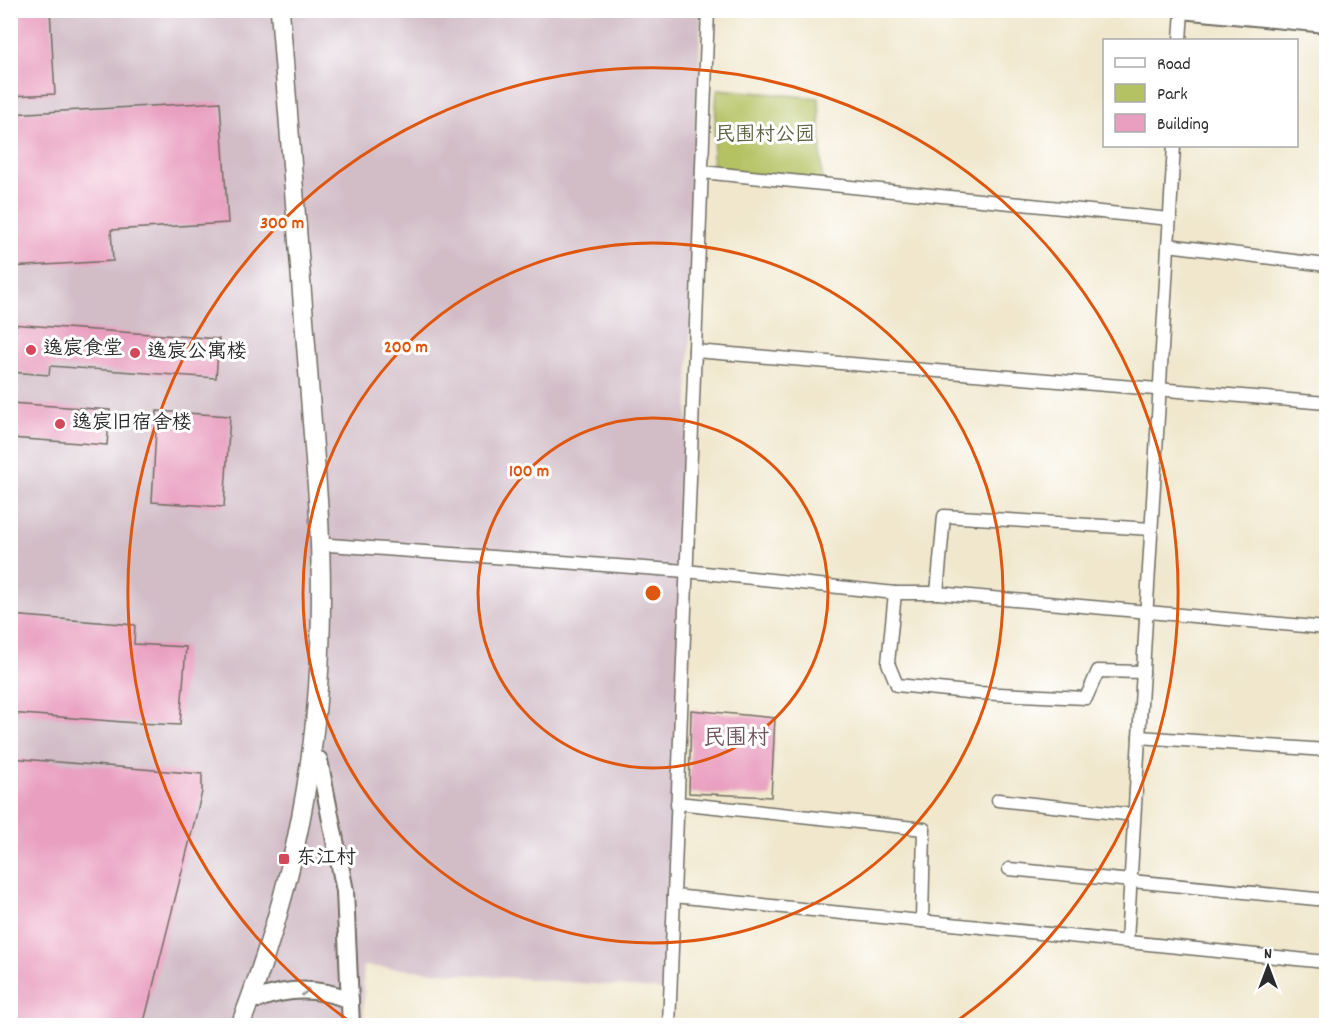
<svg xmlns="http://www.w3.org/2000/svg" width="1337" height="1036" viewBox="0 0 1337 1036" font-family="Dekko,'LXGW WenKai TC',sans-serif">
  <style>
    .industrial { fill: #d2bdc7 }
    .green { fill: #b5c263; stroke: #707647; stroke-width: 1.5 }
    .building { fill: #e99fbf }
    .lines { fill: none; stroke-linecap: round; stroke-linejoin: round }
    .street-casing { stroke: #706d63; stroke-width: 15 }
    .secondary-casing { stroke: #706d63; stroke-width: 20 }
    .primary-casing { stroke: #706d63; stroke-width: 21 }
    .street { stroke: #fff; stroke-width: 12 }
    .secondary { stroke: #fff; stroke-width: 16 }
    .primary { stroke: #fff; stroke-width: 18 }
    .oneway { stroke: #a0a0a0 }
    .ring { fill: none; stroke: #df570e; stroke-width: 3 }
    .poi-dot { fill: #d1495b; stroke: #fff; stroke-width: 2 }
    .labels { text-anchor: middle; dominant-baseline: central; stroke-width: 6; stroke-linejoin: round; paint-order: stroke }
    .park-label { font-size: 20px; fill: #5b603f; stroke: #fff }
    .poi-label { font-size: 20px; fill: #2b2b2b; stroke: #fff; text-anchor: start }
    .quarter-label { font-size: 22px; fill: #6e545f; stroke: #fff }
    .centre { fill: #df570e; stroke: #fff; stroke-width: 3 }
    .ring-label { font-size: 18px; text-anchor: middle; font-weight: bold; fill: #df570e; stroke: #fff; stroke-width: 6; stroke-linejoin: round; paint-order: stroke }
  </style>
  <rect width="100%" height="100%" fill="#fff"/>
  <filter id="ink" filterUnits="userSpaceOnUse"><feTurbulence type="fractalNoise" baseFrequency=".0167" numOctaves="2"/><feDisplacementMap in="SourceGraphic" scale="12" xChannelSelector="R" yChannelSelector="G"/><feConvolveMatrix kernelMatrix="1 2 1 2 8 2 1 2 1" color-interpolation-filters="sRGB"/></filter>
  <filter id="wash" filterUnits="userSpaceOnUse"><feTurbulence type="fractalNoise" baseFrequency=".008" numOctaves="4" result="noise"/><feDisplacementMap in="SourceGraphic" scale="24" xChannelSelector="R" yChannelSelector="G"/><feGaussianBlur stdDeviation="1.35" result="paint"/><feColorMatrix in="noise" values="0 0 0 0 0 0 0 0 0 0 0 0 0 0 0 0 0 1.4 0 .05"/><feComposite in="paint" operator="in"/></filter>
  <g filter="url(#wash)">
    <rect width="100%" height="100%" fill="#f0e7cc"/>
    <polygon class="industrial" points="10,11 701,11 668,990 363,966 364,1025 11,1025"/>
    <polygon class="green" points="717,89 819,98 822,184 712,173"/>
    <g id="blocks">
      <g class="building">
        <polygon points="10,10 50,10 55,94 10,96"/>
        <polygon points="220,102 228,223 111,230 113,261 10,267 10,114"/>
        <polygon points="10,324 219,339 216,378 50,366 49,375 10,372"/>
        <polygon points="10,403 110,410 107,445 10,438"/>
        <polygon points="157,411 230,416 224,507 152,502"/>
        <polygon points="10,615 135,625 134,644 186,647 180,725 136,723 10,713"/>
        <polygon points="691,710 775,718 771,797 689,793"/>
        <polygon points="10,758 202,774 202,792 143,1026 87,1026 10,1017"/>
      </g>
    </g>
  </g>
  <g filter="url(#ink)">
    <use href="#blocks" fill-opacity="0" stroke="#706d63" stroke-width="1.5"/>
    <g class="lines">
      <defs>
        <g id="street">
          <polyline points="1180,40 1182,11"/>
          <polyline points="702,172 1170,219"/>
          <polyline points="1168,245 1326,265"/>
          <polyline points="695,351 1326,403"/>
          <polyline points="330,545 686,571 895,593 937,593 1326,628"/>
          <polyline points="895,593 888,663 897,685 978,693 1086,698 1098,671 1143,672"/>
          <polyline points="937,593 944,516 1151,529"/>
          <polyline points="1139,737 1326,750"/>
          <polyline points="998,800 1134,815"/>
          <polyline points="677,803 924,829 922,921"/>
          <polyline points="1009,869 1326,900"/>
          <polyline points="674,896 1326,962"/>
          <polyline points="1127,941 1174,146"/>
          <polyline points="669,1026 708,10"/>
        </g>
        <g id="secondary">
          <polyline points="1181,10 1326,24"/>
          <polyline points="1314,10 1326,12"/>
          <polyline points="319,760 345,891 351,1026"/>
          <path d="M259 999C290 987 320 988 350 1000"/>
        </g>
        <path id="primary" d="M240 1026C273 941 298 852 310 762 323 675 323 586 318 499L280 10"/>
      </defs>
      <use href="#street" class="street-casing"/>
      <use href="#secondary" class="secondary-casing"/>
      <use href="#primary" class="primary-casing"/>
      <use href="#street" class="street"/>
      <use href="#secondary" class="secondary"/>
      <use href="#primary" class="primary"/>
    </g>
    <defs><path id="oneway-chevron" d="M-2-3.5L2.5 0L-2 3.5" fill="none" stroke-width="1.6" stroke-linecap="round" stroke-linejoin="round" transform="scale(1.5)"/></defs>
    <use class="oneway" href="#oneway-chevron" transform="translate(305 990)"/>
  </g>
  <g class="ring">
    <circle cx="653" cy="593" r="175"/>
    <circle cx="653" cy="593" r="350"/>
    <path d="M352 1023A525 525 0 1 1 954 1023"/>
  </g>
  <g class="poi-dot">
    <circle cx="31" cy="350" r="6"/>
    <circle cx="135" cy="353" r="6"/>
    <circle cx="60" cy="424" r="6"/>
    <rect x="278" y="853" width="12" height="12" rx="3"/>
  </g>
  <g class="labels">
    <g class="park-label">
      <text x="765" y="136">民围村公园</text>
    </g>
    <g class="poi-label">
      <text x="43" y="350">逸宸食堂</text>
      <text x="147" y="353">逸宸公寓楼</text>
      <text x="72" y="424">逸宸旧宿舍楼</text>
      <text x="296" y="859">东江村</text>
    </g>
    <g class="quarter-label">
      <text x="736" y="739">民围村</text>
    </g>
  </g>
  <circle cx="653" cy="593" r="9" class="centre"/>
  <g class="ring-label">
    <text x="282" y="228">300 m</text>
    <text x="406" y="352">200 m</text>
    <text x="529" y="476">100 m</text>
  </g>
  <rect width="1337" height="1036" fill="none" stroke="#fff" stroke-width="36"/>
  <rect x="1103" y="39" width="195" height="108" fill="#ffffff" stroke="#aaaaaa" stroke-width="1.5"/>
  <rect x="1115" y="58" width="30" height="9" fill="#ffffff" stroke="#aaaaaa" stroke-width="1.5"/>
  <text x="1157" y="69" font-size="18" fill="#2b2b2b">Road</text>
  <rect x="1115" y="84" width="30" height="18" fill="#b5c263" stroke="#aaaaaa" stroke-width="1.5"/>
  <text x="1157" y="99" font-size="18" fill="#2b2b2b">Park</text>
  <rect x="1115" y="114" width="30" height="18" fill="#e99fbf" stroke="#aaaaaa" stroke-width="1.5"/>
  <text x="1157" y="129" font-size="18" fill="#2b2b2b">Building</text>
  <g transform="translate(1268 967)" stroke="#ffffff" stroke-width="4.5" paint-order="stroke">
  <path d="M0-4.5L10 22L0 15L-10 22Z" fill="#2b2b2b"/>
  <text y="-9" font-size="16" font-weight="bold" text-anchor="middle" fill="#2b2b2b">N</text>
  </g>
</svg>
